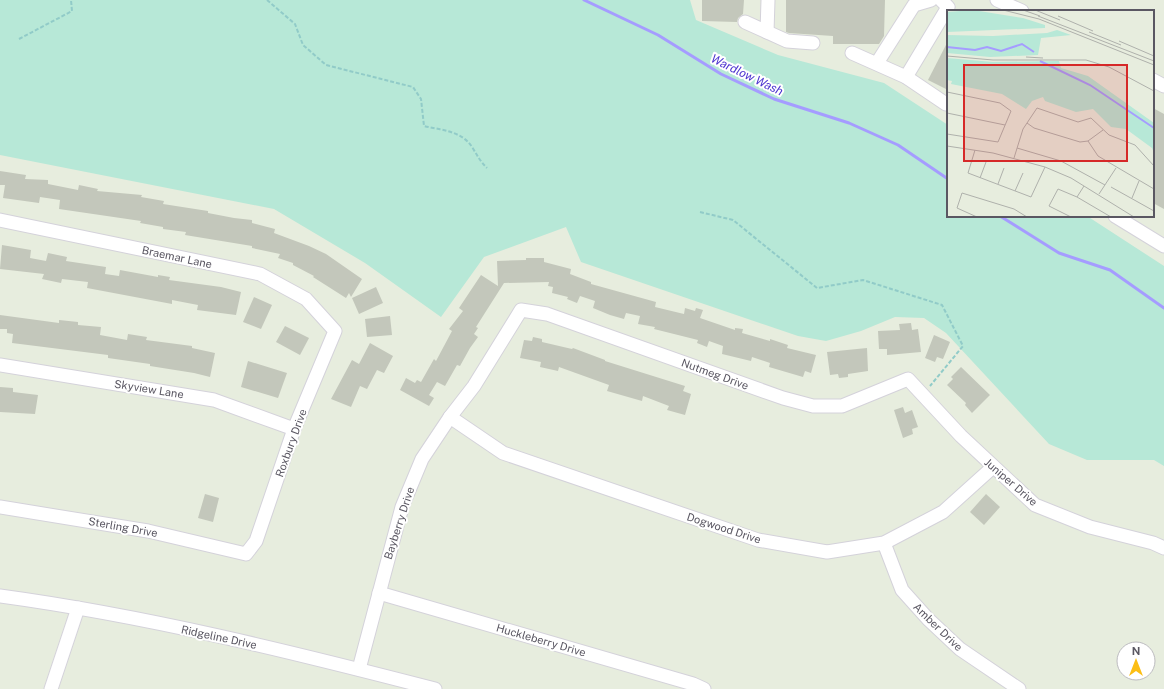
<svg xmlns="http://www.w3.org/2000/svg" width="1164" height="689" viewBox="0 0 1164 689" font-family="'Public Sans',sans-serif">
  <style>
    .green { fill: #b7e8d7 }
    .lines { fill: none; stroke-linecap: round; stroke-linejoin: round }
    .stream { stroke: #a59cff; stroke-width: 3 }
    .building { fill: #c3c7bb }
    .minor-casing { stroke: #d4d2da; stroke-width: 15 }
    .path { stroke: #91cbc8; stroke-width: 2; stroke-dasharray: 4 2; stroke-linecap: butt }
    .minor { stroke: #fff; stroke-width: 13 }
    .labels { text-anchor: middle; dominant-baseline: central; stroke-width: 4; stroke-linejoin: round; paint-order: stroke }
    .street-label { font-size: 11px; fill: #5a5762; stroke: #fff }
    .water-label { font-size: 12px; font-style: italic; fill: #4c33cf; stroke: #fff }
    .inset-river { fill: none; stroke: #a59cff; stroke-width: 2 }
    .inset-road { fill: none; stroke: #afb1ac; stroke-width: 1 }
    .view { fill: #d62828; fill-opacity: 0.15; stroke: #d62828; stroke-width: 2 }
    .inset-edge { fill: none; stroke: #5a5762; stroke-width: 2 }
  </style>
  <rect width="100%" height="100%" fill="#e7edde"/>
  <polygon class="green" points="0,0 690,0 696,20 778,55 884,83 948,125 948,216 1087,216 1164,266 1164,466 1154,460 1087,460 1049,444 946,333 924,318 895,317 861,331 826,341 798,336 581,262 566,227 484,257 441,317 365,263 274,209 0,155"/>
  <g class="lines">
    <g class="stream">
      <polyline points="584,0 658,35 721,74 774,99 849,123 898,145 948,179"/>
      <polyline points="1000,216 1059,253 1110,270 1164,308"/>
    </g>
  </g>
  <g class="building">
    <polygon points="702,0 744,0 743,14 738,18 737,22 702,21"/>
    <polygon points="786,0 885,0 884,36 879,44 833,44 833,36 789,33 786,32"/>
    <polygon points="948,41 948,90 928,80"/>
    <polygon points="1153,108 1164,114 1164,209 1153,203"/>
    <polygon points="0,171 26,175 25,179 48,180 48,184 78,190 79,185 98,189 97,191 142,195 141,197 164,201 163,204 208,211 208,213 234,218 252,220 252,223 275,229 274,233 309,246 326,254 362,279 351,297 349,293 346,298 313,277 314,276 293,265 293,263 278,258 280,254 252,248 252,246 185,235 186,232 163,229 163,227 140,223 141,221 59,209 60,200 40,197 39,203 3,198 5,185 0,185"/>
    <polygon points="2,245 31,250 30,258 46,261 48,253 67,257 66,261 106,267 105,274 119,276 120,270 158,277 158,275 170,277 169,280 221,287 241,292 236,315 197,310 198,305 172,300 172,304 87,288 88,282 62,279 61,283 42,279 44,274 0,269"/>
    <polygon points="526,258 544,258 544,262 571,269 570,274 591,282 591,284 656,302 655,307 684,314 685,308 695,311 696,308 703,310 700,318 735,330 735,328 743,329 742,333 770,341 770,339 788,345 787,348 816,355 811,373 805,371 803,377 769,367 770,363 752,357 751,361 722,354 723,346 709,341 707,347 697,343 698,340 654,329 655,327 638,324 640,316 626,313 624,319 610,315 593,308 595,301 580,296 577,303 567,299 568,297 552,293 553,287 548,286 549,282 504,283 476,327 478,328 474,334 478,337 470,348 460,366 457,365 445,386 437,382 429,395 434,398 429,406 400,390 406,378 415,383 417,380 421,382 434,359 436,361 452,331 449,329 463,311 459,308 481,275 498,286 497,261 526,260"/>
    <polygon points="376,287 383,303 359,314 352,298"/>
    <polygon points="254,297 272,305 261,329 243,322"/>
    <polygon points="0,315 59,323 59,320 78,322 78,325 101,327 100,335 127,340 128,334 147,337 146,340 192,346 192,348 215,353 210,377 194,373 150,366 150,364 108,358 108,355 12,343 13,334 7,333 7,329 0,329"/>
    <polygon points="390,316 392,335 367,337 365,319"/>
    <polygon points="911,323 912,330 918,329 921,352 887,355 887,349 879,349 878,331 900,330 899,324"/>
    <polygon points="285,326 309,338 300,355 276,342"/>
    <polygon points="934,335 950,342 943,359 937,357 935,362 925,358"/>
    <polygon points="533,337 542,339 542,342 572,349 573,348 605,360 605,361 685,386 683,391 691,394 685,415 667,410 669,406 643,396 642,401 607,391 609,385 559,367 558,371 540,367 541,362 520,358 524,340 532,341"/>
    <polygon points="370,343 393,356 384,373 377,370 367,389 360,386 351,407 331,399 352,360 359,364"/>
    <polygon points="867,348 868,371 848,374 848,377 839,378 838,374 830,375 827,352"/>
    <polygon points="248,361 287,373 278,398 241,387"/>
    <polygon points="961,367 990,395 972,413 965,405 966,403 947,385 953,379 951,377"/>
    <polygon points="0,387 13,388 13,392 38,395 35,414 0,412"/>
    <polygon points="903,407 905,413 912,410 918,427 912,429 913,434 903,438 894,410"/>
    <polygon points="205,494 219,498 213,522 198,518"/>
    <polygon points="986,494 1000,507 984,525 970,512"/>
  </g>
  <g class="lines">
    <defs>
      <g id="minor">
        <polyline points="997,0 1022,11"/>
        <polyline points="745,22 787,41 813,43"/>
        <polyline points="767,32 768,0"/>
        <polyline points="852,53 906,77 946,104"/>
        <polyline points="877,63 914,5 931,0"/>
        <polyline points="906,77 948,7 941,0"/>
        <polyline points="1153,80 1164,86"/>
        <polyline points="1115,216 1164,246"/>
        <polyline points="0,220 260,274 306,299 335,331 294,429 256,541 246,554 148,531 0,507"/>
        <polyline points="0,365 214,400 294,429"/>
        <polyline points="450,417 503,453 758,540 827,552 884,543 943,512 993,467"/>
        <polyline points="884,543 902,590 928,619 960,649 1019,689"/>
        <polyline points="379,593 693,684 704,689"/>
        <path d="M0 596C147 616 292 652 435 689"/>
        <polyline points="359,669 402,507 422,459 450,417 474,386 521,310 547,314 783,398 813,406 842,406 908,379 961,436 1035,505 1090,527 1153,543 1164,548"/>
        <polyline points="51,689 78,608"/>
      </g>
    </defs>
    <use href="#minor" class="minor-casing"/>
    <g class="path">
      <path d="M267 0 295 24 303 45 326 65 413 87 421 99 424 126C441 130 462 131 472 147 477 155 480 161 487 168"/>
      <polyline points="19,39 72,11 71,0"/>
      <polyline points="700,212 733,220 817,288 863,280 942,305 963,346 930,386"/>
    </g>
    <use href="#minor" class="minor"/>
  </g>
  <g class="labels">
    <g class="street-label">
      <text transform="translate(177 257) rotate(12)">Braemar Lane</text>
      <text transform="translate(715 374) rotate(20)">Nutmeg Drive</text>
      <text transform="translate(149 389) rotate(9)">Skyview Lane</text>
      <text transform="translate(291 443) rotate(-70)">Roxbury Drive</text>
      <text transform="translate(1011 482) rotate(41)">Juniper Drive</text>
      <text transform="translate(399 523) rotate(-72)">Bayberry Drive</text>
      <text transform="translate(123 527) rotate(10)">Sterling Drive</text>
      <text transform="translate(724 528) rotate(18)">Dogwood Drive</text>
      <text transform="translate(938 627) rotate(44)">Amber Drive</text>
      <text transform="translate(219 637) rotate(12)">Ridgeline Drive</text>
      <text transform="translate(541 640) rotate(16)">Huckleberry Drive</text>
    </g>
    <g class="water-label">
      <text transform="translate(747 75) rotate(26)">Wardlow Wash</text>
    </g>
  </g>
  <g transform="translate(947 10)">
    <rect width="207" height="207" fill="#e7edde"/>
    <path d="M26 0 76 8 98 15V18L0 22V2ZM110 20 124 25 94 28 91 45 43 47 0 43V25L46 26 100 23ZM0 48 46 52 112 51 114 58 141 66 207 113V143L205 138 179 119 164 117 146 99 129 102 98 91 96 87 85 91 79 99 55 84 4 74 5 71 0 70Z" fill="#b7e8d7"/>
    <path class="inset-river" d="M0 37 28 40 40 37 54 41 75 34 87 42M93 51 143 75 207 118"/>
    <path class="inset-road" d="M56 0 92 9 207 55M76 0 93 6M88 0 113 10M91 6 207 51M111 6 146 21M142 22 174 35M172 31 207 46M0 46 46 50H139L162 57 207 81M79 47 96 48M0 82 53 93 64 101 51 132 0 124M0 103 58 115M80 113 87 118 133 132 141 131 156 120M141 131 151 146 207 179M0 136 46 143 98 157 124 168 187 207M70 138 114 151 158 175M28 140 21 163 84 187 98 157M67 148 76 119 90 98 131 112 144 108 162 125 188 135 207 156M33 168 39 152M51 174 57 158M164 177 207 201M68 181 76 163M152 184 169 158M130 187 137 176M185 188 192 171M30 207 10 198 15 183 67 199 80 207M124 207 102 196 111 179 130 187 164 207"/>
    <path class="view" d="M17 55H180V151H17Z"/>
    <rect width="207" height="207" class="inset-edge"/>
  </g>
  <g transform="translate(1136 661)"><circle r="19" fill="#ffffff" stroke="#bdbcc0"/>
  <path d="M0-3L7 15L0 10L-7 15Z" fill="#fcbe15"/>
  <text y="-6" font-size="11" font-weight="bold" text-anchor="middle" fill="#5a5762">N</text>
  </g>
</svg>
